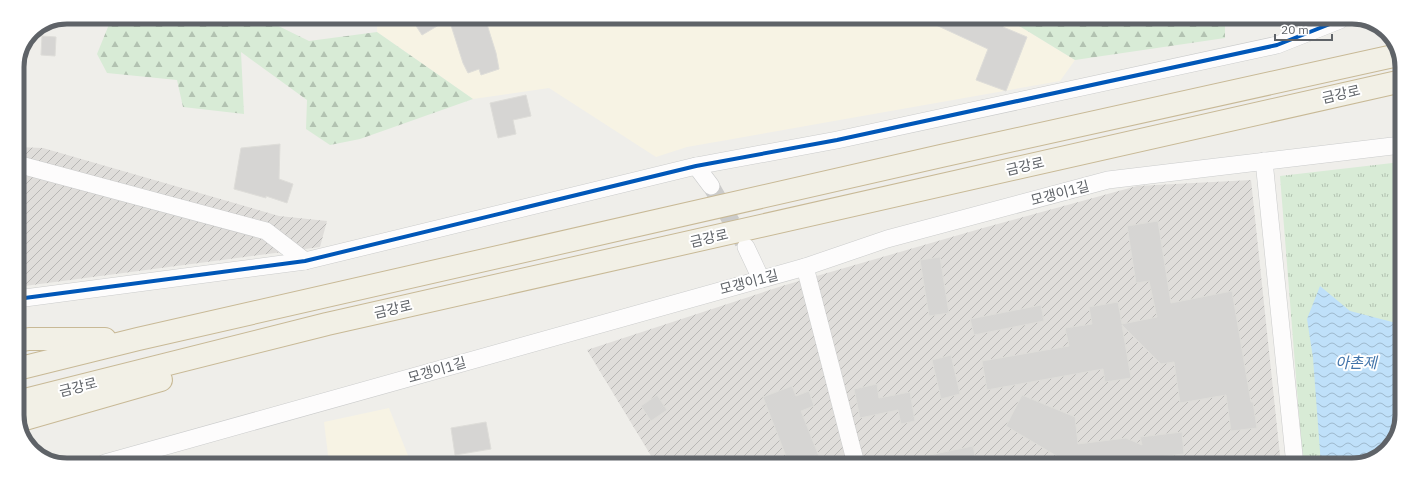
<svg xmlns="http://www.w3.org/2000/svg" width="1419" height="482" viewBox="0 0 1419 482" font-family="'IBM Plex Sans','Noto Sans KR',sans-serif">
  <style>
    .commercial { fill: #f7f3e4 }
    .industrial { fill: url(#industrial-furrows) }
    .grass { fill: url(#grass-tufts) }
    .forest { fill: url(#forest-firs) }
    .water { fill: url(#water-waves) }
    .building { fill: #d6d5d3; stroke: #deddd9 }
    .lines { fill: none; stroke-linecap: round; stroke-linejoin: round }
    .minor-tunnel { stroke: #cbcbca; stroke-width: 17; stroke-dasharray: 17 8; stroke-linecap: butt }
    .minor-casing { stroke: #cbcccc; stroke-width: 18 }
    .trunk-casing { stroke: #c8b996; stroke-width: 24 }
    .minor { stroke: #fdfcfc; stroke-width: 17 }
    .trunk { stroke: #f2f0e6; stroke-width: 22 }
    .cycleway-casing { stroke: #fff; stroke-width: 6 }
    .cycleway { stroke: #0057b8; stroke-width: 4 }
    .labels { text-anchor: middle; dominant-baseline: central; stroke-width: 4; stroke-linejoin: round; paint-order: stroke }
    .street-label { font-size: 14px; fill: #5f6368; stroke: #fff }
    .water-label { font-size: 15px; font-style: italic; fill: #4174aa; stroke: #fff }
    .rim { fill: none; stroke: #5f6368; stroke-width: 5 }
  </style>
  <defs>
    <pattern id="industrial-furrows" width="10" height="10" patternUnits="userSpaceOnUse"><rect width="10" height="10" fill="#dfddda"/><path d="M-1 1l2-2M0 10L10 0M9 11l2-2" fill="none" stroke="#b8b7b5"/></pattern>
    <pattern id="grass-tufts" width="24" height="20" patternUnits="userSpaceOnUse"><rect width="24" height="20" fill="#d8ebd6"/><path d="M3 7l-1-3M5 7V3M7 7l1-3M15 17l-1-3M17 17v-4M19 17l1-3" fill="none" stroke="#b2c2b1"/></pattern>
    <pattern id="forest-firs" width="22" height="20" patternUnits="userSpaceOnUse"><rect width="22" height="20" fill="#d8ebd6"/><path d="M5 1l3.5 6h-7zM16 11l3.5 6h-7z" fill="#b2c2b1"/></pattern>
    <pattern id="water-waves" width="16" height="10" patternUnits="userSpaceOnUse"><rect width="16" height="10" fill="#bfe0f9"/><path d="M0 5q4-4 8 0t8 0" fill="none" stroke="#9eb9cd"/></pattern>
  </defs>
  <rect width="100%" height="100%" fill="#efeeea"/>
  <g class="commercial">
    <polygon points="377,18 1008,19 1075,60 1060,81 687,147 656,157 549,88 473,99 377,32"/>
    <polygon points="389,408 411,463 329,463 324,422"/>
  </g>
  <g class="industrial">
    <polygon points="17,147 43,148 279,216 327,221 320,247 17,287"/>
    <polygon points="1251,180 1281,465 656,464 587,350 782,286 983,228 1137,186"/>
  </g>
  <polygon class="grass" points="1401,162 1399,431 1382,455 1352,465 1303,465 1280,176"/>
  <g class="forest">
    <polygon points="112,17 260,17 309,41 377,32 473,99 360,139 330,145 306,129 307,100 241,52 244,114 183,107 177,80 107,73 97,54"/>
    <polygon points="1008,19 1225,19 1225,38 1075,60"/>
  </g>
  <polygon class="water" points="1320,286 1350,311 1400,324 1399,431 1382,455 1352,465 1321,465 1313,358 1307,319"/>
  <g class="building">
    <polygon points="411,18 470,18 472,22 485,18 496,53 499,69 481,75 479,69 468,73 463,63 449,19 422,35"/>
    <polygon points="923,19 1008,19 1003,27 1027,37 1006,91 976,80 988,49"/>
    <polygon points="42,36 56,37 55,56 41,55"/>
    <polygon points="526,95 531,116 513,120 516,134 498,138 490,103"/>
    <polygon points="280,144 279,179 293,184 287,203 266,196 266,198 234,189 241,148"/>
    <polygon points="1158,221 1171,303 1232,291 1251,402 1253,402 1257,428 1231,431 1226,395 1180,403 1174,362 1161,364 1122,325 1131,378 1105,382 1103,369 987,390 982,361 1069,346 1065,328 1092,324 1089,307 1118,302 1122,324 1157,317 1149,281 1136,283 1127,226"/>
    <polygon points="940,257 949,313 929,316 920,260"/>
    <polygon points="1041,305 1044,321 974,335 970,319"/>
    <polygon points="951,355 960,394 941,399 932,360"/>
    <polygon points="877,384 879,398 910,392 915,421 901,424 898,410 860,418 854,389"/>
    <polygon points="792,386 796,396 809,391 814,406 801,411 822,464 789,464 763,397"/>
    <polygon points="657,395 667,410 651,421 641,406"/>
    <polygon points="1022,395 1075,417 1078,444 1126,438 1142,445 1140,437 1182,432 1184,454 1149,458 1150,465 1070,464 1006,426"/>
    <polygon points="486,422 491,449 455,455 451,428"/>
    <polygon points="973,446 977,464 921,464 920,457"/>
  </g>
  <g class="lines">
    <polyline class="minor-tunnel" points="711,186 743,242"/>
    <defs>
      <g id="minor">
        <polyline points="1264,161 1295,465"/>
        <polyline points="17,164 266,231 305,261"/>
        <polyline points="696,166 711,186"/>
        <polyline points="746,247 761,279"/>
        <polyline points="805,267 856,464"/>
        <polyline points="17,299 305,261 696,166 837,140 1277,45 1340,20"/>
        <polyline points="105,463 805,267 887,239 1108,180 1401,145"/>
      </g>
      <g id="trunk">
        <polyline points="17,341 29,339 105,339"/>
        <polyline points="17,369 138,339 941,156 1398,55"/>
        <polyline points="17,402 327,324 1402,81"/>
        <polyline points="18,421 161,380"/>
      </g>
    </defs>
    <use href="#minor" class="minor-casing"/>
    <use href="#trunk" class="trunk-casing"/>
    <use href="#minor" class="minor"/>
    <use href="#trunk" class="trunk"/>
    <defs>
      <polyline id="cycleway" points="17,299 305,261 696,166 837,140 1277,45 1340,20"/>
    </defs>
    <use href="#cycleway" class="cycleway-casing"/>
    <use href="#cycleway" class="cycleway"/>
  </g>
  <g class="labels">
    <g class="street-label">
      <text transform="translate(1341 94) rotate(-13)">금강로</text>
      <text transform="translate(1025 166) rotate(-13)">금강로</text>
      <text transform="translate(1060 193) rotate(-15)">모갱이1길</text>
      <text transform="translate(709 238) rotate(-13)">금강로</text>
      <text transform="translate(749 282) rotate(-15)">모갱이1길</text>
      <text transform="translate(393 309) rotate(-13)">금강로</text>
      <text transform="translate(437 370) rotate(-16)">모갱이1길</text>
      <text transform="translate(78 387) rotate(-14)">금강로</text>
    </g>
    <g class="water-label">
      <text x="1356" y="362">아촌제</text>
    </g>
  </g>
  <path d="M0 0H1419V482H0ZM67 24H1352A43 43 0 0 1 1395 67V415A43 43 0 0 1 1352 458H67A43 43 0 0 1 24 415V67A43 43 0 0 1 67 24Z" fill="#fff" fill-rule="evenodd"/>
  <path class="rim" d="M67 24H1352A43 43 0 0 1 1395 67V415A43 43 0 0 1 1352 458H67A43 43 0 0 1 24 415V67A43 43 0 0 1 67 24Z"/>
  <path d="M1275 34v6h57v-6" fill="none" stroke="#5f6368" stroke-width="2"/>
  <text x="1281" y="34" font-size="12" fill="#5f6368" stroke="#ffffff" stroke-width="3" paint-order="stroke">20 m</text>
</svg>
